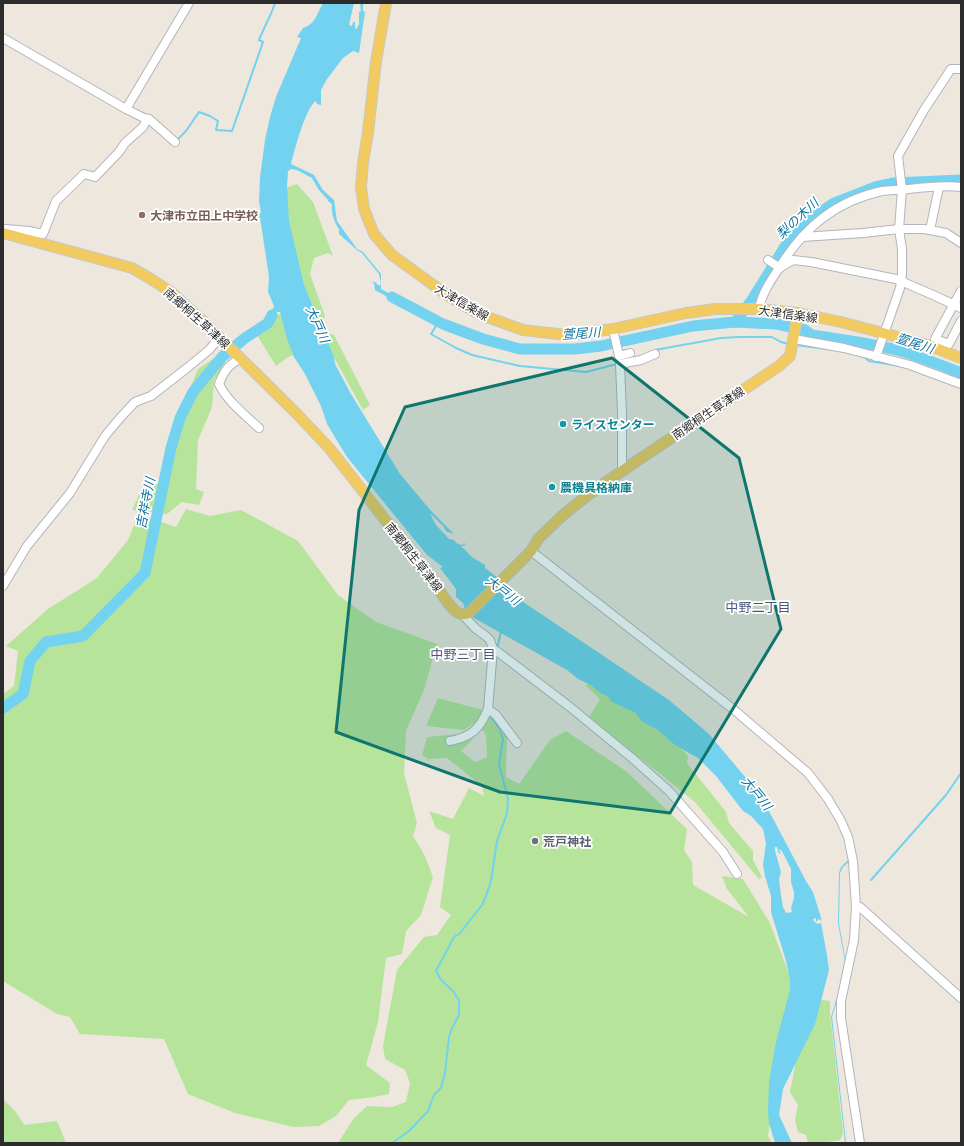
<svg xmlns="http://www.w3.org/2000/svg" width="964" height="1146" viewBox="0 0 964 1146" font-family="Quicksand,'Noto Sans JP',sans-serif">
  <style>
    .green { fill: #b6e49b }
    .water { fill: #72d2ef; fill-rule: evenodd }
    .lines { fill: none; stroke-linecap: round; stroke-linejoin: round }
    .stream { stroke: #72d2ef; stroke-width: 2 }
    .river { stroke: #72d2ef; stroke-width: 11 }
    .minor-casing { stroke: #b2b5bf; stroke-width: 10 }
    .major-casing { stroke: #c8c8c8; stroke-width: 12 }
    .minor { stroke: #fff; stroke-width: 8 }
    .major { stroke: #f1ca60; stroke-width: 10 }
    .marked { fill: #0f766e; fill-opacity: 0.2; stroke: #0f766e; stroke-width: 3; stroke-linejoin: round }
    .education-dot { fill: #8d6e63; stroke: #fff; stroke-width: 1.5 }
    .culture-dot { fill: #0f9aa8; stroke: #fff; stroke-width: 1.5 }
    .worship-dot { fill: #6b7280; stroke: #fff; stroke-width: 1.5 }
    .labels { text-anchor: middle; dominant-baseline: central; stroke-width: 3.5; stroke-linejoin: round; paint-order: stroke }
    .education-label { font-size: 12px; font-weight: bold; fill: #785e54; stroke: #fff; text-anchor: start }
    .street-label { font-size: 12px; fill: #2c2c2c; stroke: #fff }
    .culture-label { font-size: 12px; font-weight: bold; fill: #0d838f; stroke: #fff; text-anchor: start }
    .worship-label { font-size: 12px; font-weight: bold; fill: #5b616d; stroke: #fff; text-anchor: start }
    .water-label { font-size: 13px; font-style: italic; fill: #0d729f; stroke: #fff }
    .neighbourhood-label { font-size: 13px; fill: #4c567d; stroke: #fff }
  </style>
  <rect width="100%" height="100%" fill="#eee7de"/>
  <g class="green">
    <polygon points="297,184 313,202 333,256 328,253 314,258 310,274 325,316 322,324 328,333 334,335 370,405 363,410 325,341 302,286 287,222 285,188"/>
    <polygon points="278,314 286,317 296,354 288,357 276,366 257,335 262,324"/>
    <polygon points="217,356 226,361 214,381 212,407 198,440 196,489 204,492 199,505 182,502 167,514 132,510 145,482 167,486 178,417 198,369"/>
    <polygon points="186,509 210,516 241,510 298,541 338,595 376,622 437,644 424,690 406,731 404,773 417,823 413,836 424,854 433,877 421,915 406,931 402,954 386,958 378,1022 366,1065 390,1083 389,1094 374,1097 349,1100 336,1116 319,1126 294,1127 235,1113 188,1094 164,1039 80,1034 70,1017 57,1014 3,981 3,694 14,686 18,651 6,646 48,609 97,578 128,540 137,518 146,517 176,527"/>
    <polygon points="589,680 668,735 688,756 687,763 726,812 729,823 753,851 753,860 762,877 759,879 695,802 589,717 600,699 586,686"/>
    <polygon points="438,698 483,710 507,737 506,777 519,784 550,740 566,731 626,771 687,829 684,850 692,862 693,885 749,917 727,889 722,876 743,879 770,923 793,985 782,1032 768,1136 772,1143 338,1143 354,1118 367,1106 392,1107 406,1102 410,1083 405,1070 385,1059 383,1046 397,970 424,937 437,935 451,915 440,907 450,835 436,828 429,811 453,819 469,788 484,796 482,786 447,758 428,759 422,755 427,737 459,734 473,739 461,751 475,762 487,757 486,735 476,722 464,730 426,726"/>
    <polygon points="823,1000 830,1001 830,1013 843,1133 840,1140 822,1143 808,1143 806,1135 798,1132 795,1120 798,1105 790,1092 795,1066 794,1055 817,1002"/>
    <polygon points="3,1099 16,1112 24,1125 57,1121 66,1143 3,1143"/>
  </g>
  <g class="water">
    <path d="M323 3H354L349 25 352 26 353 22H355V28L357 29 358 25 359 26V12L361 11 360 3H363V11L365 12 359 53 353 51 343 58 327 79 321 90V105L317 104 316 101C306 106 294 152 291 164L314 175 323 190 334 200 337 221 357 249 363 252 381 274V289L408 304H400L375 290 374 283 371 282H375L379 286 381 284 379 274 362 253 357 250 339 234V229C334 222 331 213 332 204L328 201V200L318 189 312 178 297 170 291 169 288 171 287 187 289 221 304 285 334 357 335 364 351 394 400 474 432 512 453 533V534L446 531 443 526 430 513 436 525 449 539 454 540 456 543 462 545 466 543 464 546H461L472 557 485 565V568L497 577 504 589 669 700 709 734 761 796 806 881 813 892 822 921 819 919 816 922V918L813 919V920L817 924 821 923 827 955 829 970 815 1024 783 1089 779 1115 792 1143H775L769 1123 768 1111 769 1082 776 1042 790 990V980L786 961 771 912V896L765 876 763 865 766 843 763 829 751 816 743 811 716 776 698 758 675 745 658 730 641 721 636 713 612 702 607 696 599 692 591 685 578 679 567 670 474 618 465 610 463 603 456 597V589L440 568 443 567 427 555 347 457 327 424 321 406 305 374 294 357 287 339 280 312H277L268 324 261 328 268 320 274 306 268 292 269 277 260 217 246 215V213L259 214 261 213 259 201 260 177 265 140 270 117 276 97 301 38 297 37 303 28C316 24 317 13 323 3ZM775 847H777L779 854 781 852 779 851V849L782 851 791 869V882L794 892V898L791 908 792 912 786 913 783 907 781 896 779 879 781 872 775 851Z"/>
    <polygon points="848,860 849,862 843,867 840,873 839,923 847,968 832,1017 846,1143 845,1143 831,1017 846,967 838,923 839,873 841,867"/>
  </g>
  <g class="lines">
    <g class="stream">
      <path d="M176 139 177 140 186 131 199 112 210 116 218 121 216 130 232 131 263 42 259 40C264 27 271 16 275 3"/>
      <polyline points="436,321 436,326 431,334 456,348 472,355 520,366 586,372 617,364"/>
      <polyline points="796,345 827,349"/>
      <polyline points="655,350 721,338 739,337 772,337 781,342 789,344"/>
      <polyline points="863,356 869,361 900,366"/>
      <polyline points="497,649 501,631"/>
      <polyline points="871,880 946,795 961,773"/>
      <polyline points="392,1143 409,1131 428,1111 434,1095 441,1088 445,1073 449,1037 452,1028 459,1015 459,1000 453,991 441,980 436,971 454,937 460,933 482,905 486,896 491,881 497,841 507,813 508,799 499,764 503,739 499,728 490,716"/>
    </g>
    <g class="river">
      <path d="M392 297 443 324 483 339 520 349H575L601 346 693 326 735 322 777 324 805 330 811 335C840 339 869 343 897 350 919 356 940 365 961 373"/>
      <polyline points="735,322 752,300 786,245 800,229 819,213 834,203 875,187 894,183 961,180"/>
      <polyline points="3,708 23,694 30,661 46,642 83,636 145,573 171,448 180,418 193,392 222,357 245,338 268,323 272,315"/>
    </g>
    <defs>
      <g id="minor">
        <polyline points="3,38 126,109 144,118 149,119 175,142"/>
        <polyline points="126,109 189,3"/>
        <polyline points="930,230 939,187"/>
        <polyline points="3,232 6,229 29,231 43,234 56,201 84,174 95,177 119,152 125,143 143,127 147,119"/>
        <polyline points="802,237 863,233 899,229 924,229 946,233 961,243"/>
        <polyline points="768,260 780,268"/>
        <polyline points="781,267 793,260 811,262 896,279 933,295 961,308"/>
        <polyline points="961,291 935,339 949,344 961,321"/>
        <path d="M759 309C762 292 772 279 781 265 805 227 836 201 882 191 890 190 900 190 909 189 926 187 944 185 961 187"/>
        <polyline points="613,329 619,356 630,353"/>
        <polyline points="794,339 844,348 910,365 961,384"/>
        <polyline points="876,357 900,288 902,274 902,249 899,229 902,190 898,156 924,110 951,69 961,69"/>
        <path d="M241 358C228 365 224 371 219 384 227 401 245 415 259 428"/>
        <polyline points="622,471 622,413 620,364 641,360 655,354"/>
        <polyline points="531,551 733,709 808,773 828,799 841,821 848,837 853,861 856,907 854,940 841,1001 841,1018 860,1143"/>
        <polyline points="3,586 27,546 70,493 105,436 120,418 135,402 151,396 187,368 209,350 219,338"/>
        <polyline points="463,615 475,628 487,637 490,640 493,649 498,652 570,707 632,758 669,791 723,852 737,874"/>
        <polyline points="493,649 488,709 496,715 517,743"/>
        <path d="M450 741C471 737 480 729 488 709"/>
        <polyline points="856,907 860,907 961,998"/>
      </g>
      <g id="major">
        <polyline points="386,3 376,62 368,132 363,163 361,187 364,209 374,234 392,255 447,295 479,314 523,330 567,335 613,329 686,313 715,309 759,309 798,313 841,322 928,345 961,358"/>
        <path d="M3 233 132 268 151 279 171 292 208 326 297 414 330 449 435 584C441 592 452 613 462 614 466 615 470 612 473 609L531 551 538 539 563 515 588 495 622 471 779 366 790 356 798 313"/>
      </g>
    </defs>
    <use href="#minor" class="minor-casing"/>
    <use href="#major" class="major-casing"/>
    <use href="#minor" class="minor"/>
    <use href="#major" class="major"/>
  </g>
  <path class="marked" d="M612 358 739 458 781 629 670 813 500 792 336 732 359 510 405 407Z"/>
  <circle class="education-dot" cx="142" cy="215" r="4"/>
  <g class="culture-dot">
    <circle cx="563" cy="424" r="4"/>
    <circle cx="552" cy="487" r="4"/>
  </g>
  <circle class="worship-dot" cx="535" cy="841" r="4"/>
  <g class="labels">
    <g class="education-label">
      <text x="150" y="215">大津市立田上中学校</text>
    </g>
    <g class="street-label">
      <text transform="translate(462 302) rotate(30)">大津信楽線</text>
      <text transform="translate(788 314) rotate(8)">大津信楽線</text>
      <text transform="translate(197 318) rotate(42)">南郷桐生草津線</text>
      <text transform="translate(708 413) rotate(-34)">南郷桐生草津線</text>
      <text transform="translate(414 557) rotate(52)">南郷桐生草津線</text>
    </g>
    <g class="culture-label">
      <text x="571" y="424">ライスセンター</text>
      <text x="560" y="487">農機具格納庫</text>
    </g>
    <g class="worship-label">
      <text x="543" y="841">荒戸神社</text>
    </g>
    <g class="water-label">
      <text transform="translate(797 218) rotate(-43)">梨の木川</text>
      <text transform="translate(318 324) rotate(66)">大戸川</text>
      <text transform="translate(581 333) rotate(-4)">萱尾川</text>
      <text transform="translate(915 343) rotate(18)">萱尾川</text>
      <text transform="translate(145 503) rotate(-79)">吉祥寺川</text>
      <text transform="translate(503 590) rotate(37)">大戸川</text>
      <text transform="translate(757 793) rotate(51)">大戸川</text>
    </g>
    <g class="neighbourhood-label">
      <text x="758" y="607">中野二丁目</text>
      <text x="463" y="654">中野三丁目</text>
    </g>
  </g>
  <rect width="964" height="1146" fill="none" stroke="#2c2c2c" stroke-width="8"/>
</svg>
